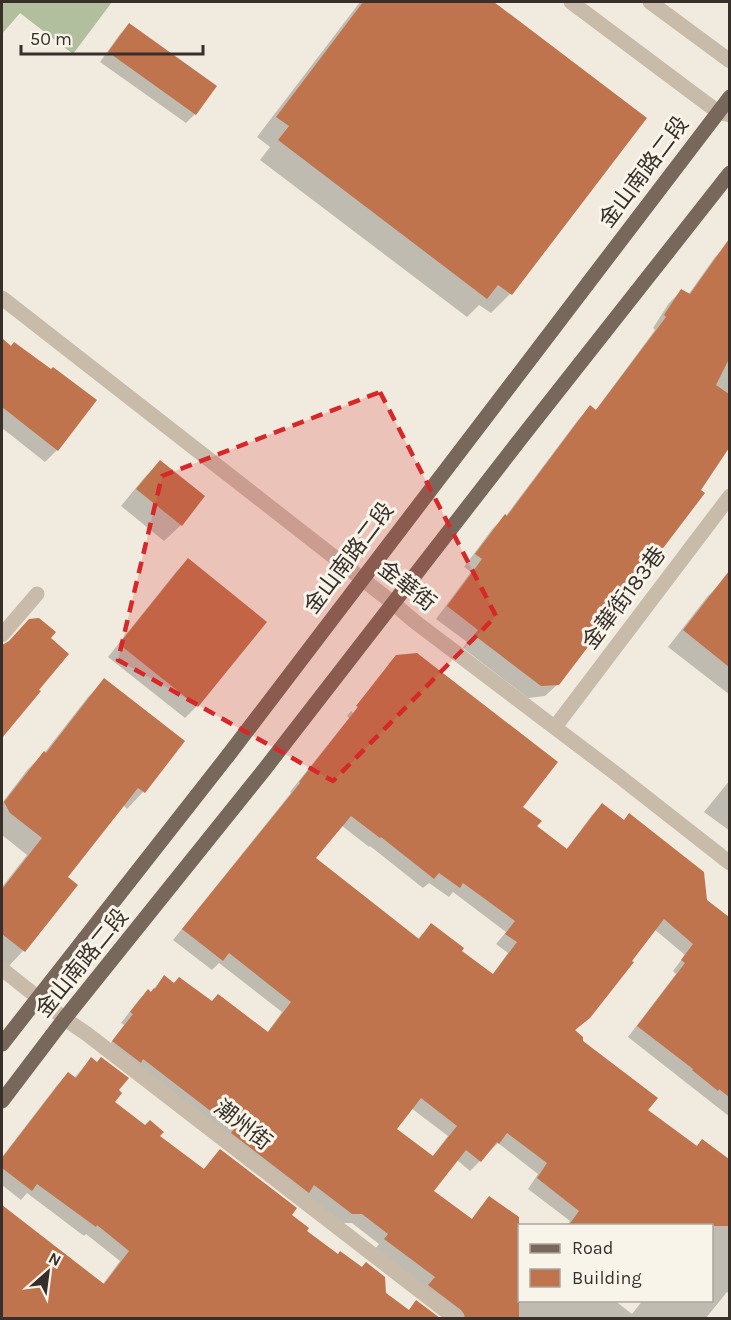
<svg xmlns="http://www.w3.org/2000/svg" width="731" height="1320" viewBox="0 0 731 1320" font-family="Karla,'Noto Sans TC',sans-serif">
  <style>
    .green { fill: #b1bf9f }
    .shadow { fill: #0003; fill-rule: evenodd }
    .building { fill: #bf744e; fill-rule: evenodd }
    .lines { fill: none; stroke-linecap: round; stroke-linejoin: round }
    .minor { stroke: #c9bbaa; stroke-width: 15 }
    .major { stroke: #78685b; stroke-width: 15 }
    .marked { fill: #d62828; fill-opacity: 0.2; stroke: #d62828; stroke-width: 4.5; stroke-dasharray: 12 8; stroke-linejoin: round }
    .labels { text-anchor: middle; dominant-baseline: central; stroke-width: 6; stroke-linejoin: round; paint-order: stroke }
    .street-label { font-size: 22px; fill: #372f29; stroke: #f9f4ea }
  </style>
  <rect width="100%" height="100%" fill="#f1eade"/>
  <polygon class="green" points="2,2 112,2 73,54 20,13 2,34"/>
  <g class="shadow">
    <polygon points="360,2 491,2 645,118 510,294 491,313 479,305 467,317 260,160 270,147 257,137"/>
    <polygon points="129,25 195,114 186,123 100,62 120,34"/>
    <polygon points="727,245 730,247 730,445 699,490 558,684 545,696 528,698 463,648 467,642 436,619 471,572 464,567 493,528 505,517 578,420 590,407 595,411 655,330 653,328 669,303 681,291 688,295 715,257"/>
    <polygon points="2,340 11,347 51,371 57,450 45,462 2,428"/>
    <polygon points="160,462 181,525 164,541 121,506 144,478"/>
    <polygon points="188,560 197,706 185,718 108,657 176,572"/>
    <polygon points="723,581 730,586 730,695 668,647 707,597"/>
    <polygon points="49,638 36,690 38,691 2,736 2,646"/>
    <path d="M396 656 521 808 535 827 566 850 592 815 602 805 706 901 730 919V997L719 1011 730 1019V1117L628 1037 676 974 673 971 685 955 654 929 589 1017 574 1031 646 1110 696 1147 703 1140 730 1161V1294L727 1292 706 1318H449L375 1249 379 1244 352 1223H341L104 1052 124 1025 121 1023 138 1001 148 991 150 993 164 977 173 985 211 1002 267 1033 282 1012 219 963 212 970 173 940 291 793 290 792 349 718 347 716 351 711 353 713 390 664H388ZM341 825 369 847 370 846 423 888 429 883 449 897 453 892 506 932 496 944 508 953 492 975 460 951 431 925 417 940 314 858ZM411 1108 448 1136 432 1157 395 1129ZM498 1143 538 1174 528 1189 570 1221 567 1226H712V1300H643L632 1314 614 1300H520V1226L509 1218 490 1198 480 1208 471 1220 432 1191 457 1160 470 1171Z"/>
    <polygon points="105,680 183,741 143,792 127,809 123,805 66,877 76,885 23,951 7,968 2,963 2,887 27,855 2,835 2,803 28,769 45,752 88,697"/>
    <polygon points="730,780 730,831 704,812"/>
    <polygon points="91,1059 117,1091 113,1102 203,1170 220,1151 305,1231 385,1293 408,1311 416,1302 437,1318 2,1318 2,1208 103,1284 120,1261 86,1234 84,1236 27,1193 21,1200 2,1185 2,1157 58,1084 68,1074 74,1078"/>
  </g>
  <g class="building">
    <polygon points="363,2 494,2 647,118 512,295 498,285 487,299 278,140 289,126 276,117"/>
    <polygon points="129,23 217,86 196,115 108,52"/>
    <polygon points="729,239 729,359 716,385 729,394 729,448 701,490 705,493 559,685 541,686 474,635 478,630 447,606 482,559 475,554 505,514 507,516 590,405 596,410 666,317 664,315 681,289 690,294"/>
    <polygon points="2,338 11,346 14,342 51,369 53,367 97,400 58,451 2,407"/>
    <polygon points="160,460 205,496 182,526 136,489"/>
    <polygon points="188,558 267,622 198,707 119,644"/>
    <polygon points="729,571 729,667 683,630"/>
    <polygon points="39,618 56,632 51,638 69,654 39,690 41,691 2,738 2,645 9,641 29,619"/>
    <path d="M417 653 558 762 523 807 542 821 537 826 567 849 602 803 624 820 629 813 704 872 707 900 729 917V1097L719 1089 718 1091 692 1070 693 1069 637 1026 685 963 681 960 693 944 664 919 632 961 634 962 590 1018 575 1030 583 1037V1041L658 1098 648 1110 697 1146 702 1139 729 1159V1226H568L579 1211 537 1178 547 1163 507 1133 499 1144 497 1142 481 1162 466 1150 434 1191 472 1219 489 1196 519 1217V1318H465L464 1314 461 1310 428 1285 435 1277 384 1239 388 1234 362 1214H352L314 1185 309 1193 231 1133 234 1129 143 1059 141 1063 112 1041 133 1014 130 1012 148 989 151 992 154 988 155 989 164 975 174 983 179 977 212 1001 218 994 268 1032 291 1002 229 953 223 961 182 929 300 783 299 782 358 707 356 706 396 655ZM351 816 380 838 381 837 434 879 439 873 460 888 463 883 515 921 505 934 517 942 493 974 462 951 464 948 431 923 419 939 316 858ZM421 1098 457 1126 433 1156 397 1129Z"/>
    <polygon points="104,678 185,741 145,793 138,788 68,877 78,885 25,952 2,934 2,889 42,838 10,813 4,802 44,751 46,753"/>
    <polygon points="91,1057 97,1062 101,1057 129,1078 119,1090 122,1093 115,1102 145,1125 150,1120 164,1132 160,1136 204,1169 220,1149 297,1208 292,1215 309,1228 307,1231 338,1254 340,1251 362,1267 366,1262 385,1277 386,1293 409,1310 416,1300 440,1318 2,1318 2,1205 104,1284 129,1251 97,1225 96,1227 37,1184 32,1191 2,1168 2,1158 68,1072 76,1078"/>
  </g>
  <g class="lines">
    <g class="minor">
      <polyline points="571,2 718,112 730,115"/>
      <polyline points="650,2 730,61"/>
      <polyline points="2,298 393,603 414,621 615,773 730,863"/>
      <polyline points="2,635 37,594"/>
      <polyline points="555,727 730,496"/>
      <polyline points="2,969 65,1019 87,1034 455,1318"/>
    </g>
    <g class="major">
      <polyline points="2,1044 230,753 730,97"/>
      <polyline points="2,1101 65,1018 264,770 522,437 730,173"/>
    </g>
  </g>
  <path class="marked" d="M380 392 496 616 333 781 118 660 162 476Z"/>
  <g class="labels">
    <g class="street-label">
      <text transform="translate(644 172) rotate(-53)">金山南路二段</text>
      <text transform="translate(349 558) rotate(-53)">金山南路二段</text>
      <text transform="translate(407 586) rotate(38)">金華街</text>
      <text transform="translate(624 598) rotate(-53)">金華街183巷</text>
      <text transform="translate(82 963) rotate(-51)">金山南路二段</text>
      <text transform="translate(243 1125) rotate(38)">潮州街</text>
    </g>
  </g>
  <rect width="731" height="1320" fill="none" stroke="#372f29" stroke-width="6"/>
  <rect x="518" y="1224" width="195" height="78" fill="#f9f4ea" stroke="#aba59d" stroke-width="1.5"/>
  <rect x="530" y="1244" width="30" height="9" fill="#78685b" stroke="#aba59d" stroke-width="1.5"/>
  <text x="572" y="1254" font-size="18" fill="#372f29">Road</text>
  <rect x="530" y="1269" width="30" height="18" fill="#bf744e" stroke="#aba59d" stroke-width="1.5"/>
  <text x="572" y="1284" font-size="18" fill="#372f29">Building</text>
  <g transform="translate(48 1272) rotate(28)" stroke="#f9f4ea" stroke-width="4.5" paint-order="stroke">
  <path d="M0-4.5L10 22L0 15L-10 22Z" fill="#372f29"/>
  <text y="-9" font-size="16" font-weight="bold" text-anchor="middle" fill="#372f29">N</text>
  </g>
  <path d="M21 45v9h182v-9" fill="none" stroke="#372f29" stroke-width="3"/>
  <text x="30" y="45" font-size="18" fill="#372f29" stroke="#f9f4ea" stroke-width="4.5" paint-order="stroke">50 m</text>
</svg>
